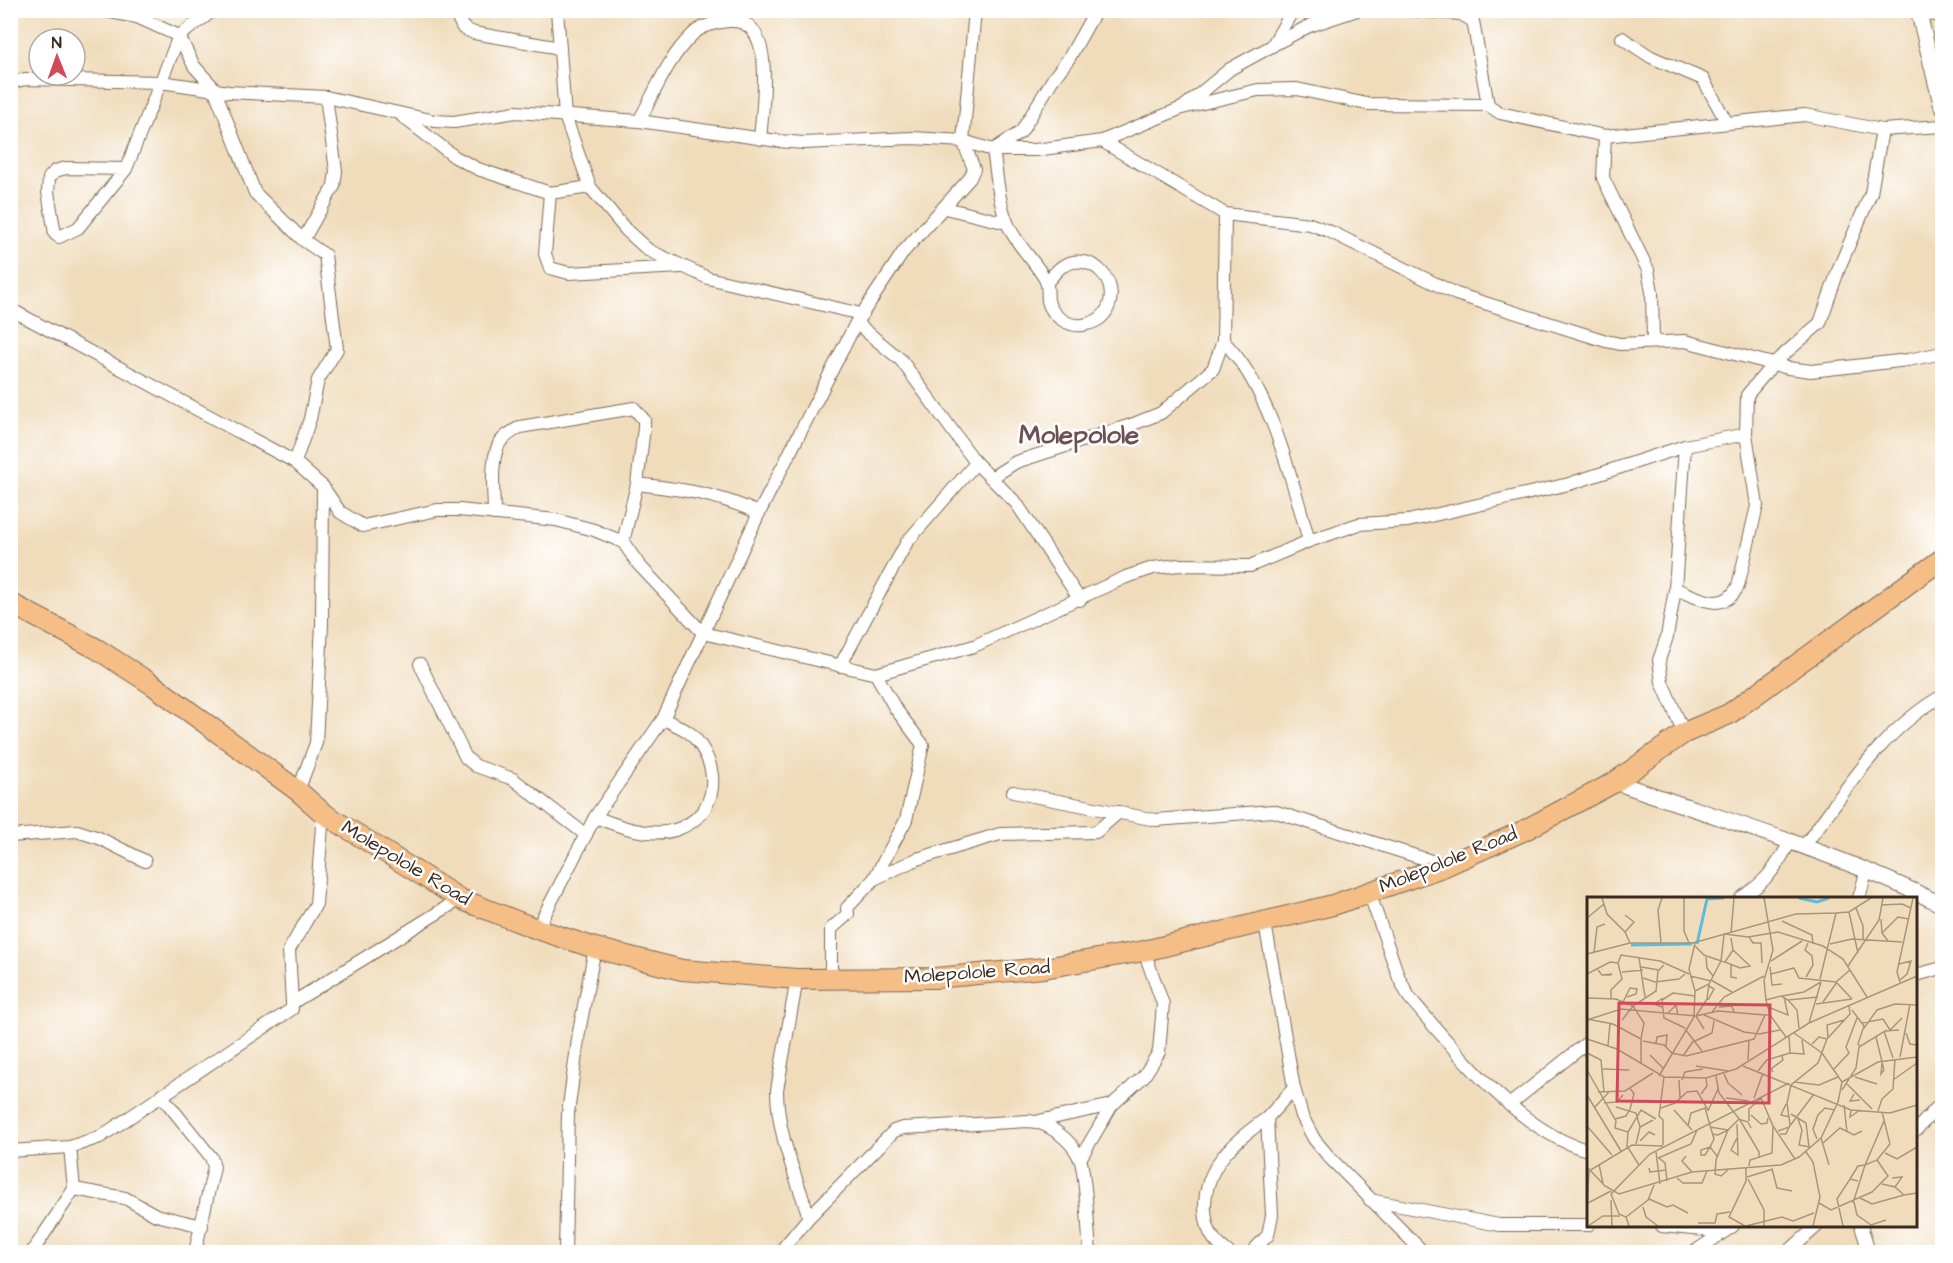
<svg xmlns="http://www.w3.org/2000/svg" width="1953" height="1263" viewBox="0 0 1953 1263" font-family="'Architects Daughter',sans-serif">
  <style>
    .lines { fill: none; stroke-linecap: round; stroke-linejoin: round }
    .minor-casing { stroke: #7a6855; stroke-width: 14 }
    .tertiary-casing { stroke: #7a6855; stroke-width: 17 }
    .primary-casing { stroke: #7a6855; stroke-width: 22 }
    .minor { stroke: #fff; stroke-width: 12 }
    .tertiary { stroke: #fff; stroke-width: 15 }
    .primary { stroke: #f6be87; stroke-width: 20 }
    .labels { text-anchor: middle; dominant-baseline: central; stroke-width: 5; stroke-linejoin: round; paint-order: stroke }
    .street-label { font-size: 20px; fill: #3b2a1e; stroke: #fff }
    .district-label { font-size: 26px; font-weight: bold; fill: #6d5052; stroke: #fff }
    .inset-river { fill: none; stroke: #5dbcdb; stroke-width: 3 }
    .inset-road { fill: none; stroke: #a8957c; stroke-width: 1.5 }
    .view { fill: #d1495b; fill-opacity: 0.15; stroke: #d1495b; stroke-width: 3 }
    .inset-edge { fill: none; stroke: #3b2a1e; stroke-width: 3 }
  </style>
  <rect width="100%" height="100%" fill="#fff"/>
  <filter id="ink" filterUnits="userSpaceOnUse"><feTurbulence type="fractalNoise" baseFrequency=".0167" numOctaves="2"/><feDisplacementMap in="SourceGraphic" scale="12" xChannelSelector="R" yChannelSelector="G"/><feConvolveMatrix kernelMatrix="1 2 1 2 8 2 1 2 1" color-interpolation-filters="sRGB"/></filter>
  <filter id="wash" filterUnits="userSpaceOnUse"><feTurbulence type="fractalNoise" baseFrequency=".008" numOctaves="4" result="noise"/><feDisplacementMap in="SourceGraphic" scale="24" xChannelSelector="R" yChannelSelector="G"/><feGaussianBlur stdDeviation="1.35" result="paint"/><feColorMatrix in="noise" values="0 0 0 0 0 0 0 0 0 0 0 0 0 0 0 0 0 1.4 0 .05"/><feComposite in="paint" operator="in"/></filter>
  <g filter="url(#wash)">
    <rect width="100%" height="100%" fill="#f0dcbb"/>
  </g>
  <g filter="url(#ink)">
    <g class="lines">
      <defs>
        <g id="minor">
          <polyline points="100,10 137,17 179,36 194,66 214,88 255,193 303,240 325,255 337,349 318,380 310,419 295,462"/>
          <polyline points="454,10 463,28 474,33 560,48"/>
          <polyline points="557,10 565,116 590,187 626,230 648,250 708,278 861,314"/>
          <polyline points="1409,10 1461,14 1473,21 1488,105"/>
          <polyline points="1920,18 1929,14 1942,16"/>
          <polyline points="1622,38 1651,57 1703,79 1727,123"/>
          <polyline points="1273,45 1309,26 1357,10"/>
          <polyline points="10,83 25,79 161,82 229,92 326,97 435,121 454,122 516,112 639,121 778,141 804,143 912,138 963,141 993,150 1035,150 1102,141 1182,108 1258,90 1297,89 1367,104 1488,105 1500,113 1605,136 1805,115 1882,130"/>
          <polyline points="1185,106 1230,69 1272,46 1293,10"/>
          <polyline points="403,117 455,157 478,169 550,193"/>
          <path d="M639 121C655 92 668 58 692 35 702 25 716 22 730 21 778 17 762 110 760 139"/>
          <polyline points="1605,136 1603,178 1648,270 1652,292 1653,340"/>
          <polyline points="1102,141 1225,214 1310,224 1331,232 1456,294 1606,341 1620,344 1685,341 1788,368 1811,371 1908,360 1942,353"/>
          <polyline points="126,169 66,168 55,171 49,178 48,192 55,234 59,237 78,228 126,169 179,36 214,10"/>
          <polyline points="590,187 550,193 545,254 550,268 569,273 681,267"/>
          <polyline points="945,208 1007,223"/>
          <polyline points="303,240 334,186 336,171 326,97"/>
          <path d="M1047 282C1052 277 1057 269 1063 266 1091 250 1120 281 1108 308 1104 317 1096 322 1087 324 1071 329 1052 317 1048 301 1047 294 1049 286 1045 279 1034 260 1014 242 1007 222 998 200 997 174 993 150L1021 132 1053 79 1069 58 1096 10"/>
          <polyline points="10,309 295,462 323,487 322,624 316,743 298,791"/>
          <polyline points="856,323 901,360 976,463 1017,504 1080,600"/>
          <path d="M1223 341C1269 385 1292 480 1309 541"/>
          <polyline points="991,478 1016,462 1131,425 1161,413 1213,369 1223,341 1225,214"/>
          <path d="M637 484C686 490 714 493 759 513"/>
          <polyline points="323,487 340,512 363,526 437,510 459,510 556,520 594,530 623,542 639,565 703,633 876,674 974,646 1126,577 1153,568 1179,565 1250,566 1309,541 1359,524 1408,521 1569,484 1685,446 1746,434 1747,395 1774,363 1820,323 1839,268 1871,193 1882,130 1942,126"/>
          <path d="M494 514C494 494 490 465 498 446 502 437 512 432 520 427L634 408 644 420V428L637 484 623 542"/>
          <path d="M1675 589C1698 597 1724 615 1738 586L1757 506 1746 434"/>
          <polyline points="420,664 466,758 476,766 513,779 586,835"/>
          <polyline points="840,666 907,542 976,463"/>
          <polyline points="1684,733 1662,682 1659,660 1667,637 1675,589 1685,446"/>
          <polyline points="1013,792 1156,820 1273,811 1444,865"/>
          <path d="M595 817C618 826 649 838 675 830 721 815 722 765 691 734 684 728 672 723 663 719"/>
          <polyline points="10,836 77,831 99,838 145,861"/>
          <path d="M1805 845C1846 790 1881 731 1942 696"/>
          <polyline points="874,879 906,820 923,745 895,708 876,674"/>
          <path d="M1369 892 1399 978 1409 997C1453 1049 1522 1134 1588 1150"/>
          <path d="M1741 898C1767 881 1776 868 1791 840"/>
          <polyline points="1859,898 1867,869"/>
          <polyline points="1265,923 1294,1088 1302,1116 1314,1139 1330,1158 1423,1252"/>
          <polyline points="537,929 595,817 663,719 759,513 856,323 904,251 970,178 974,169 963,141 975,10"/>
          <polyline points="1916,975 1942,968"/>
          <polyline points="831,978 831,929 848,914 847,908 874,879 917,859 1000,834 1096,832 1119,812"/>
          <path d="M797 979 777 1090C777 1134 796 1176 809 1217"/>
          <polyline points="292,1003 289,950 316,904 323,813"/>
          <polyline points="161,1095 211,1157 214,1167 195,1252"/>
          <polyline points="1509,1105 1588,1042"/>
          <polyline points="1039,1121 1112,1105"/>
          <polyline points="1916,1130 1942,1102"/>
          <polyline points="70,1147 74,1189 125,1198 156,1215 202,1226"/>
          <polyline points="10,1151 70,1147 100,1137 292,1009 292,1003 460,899"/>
          <polyline points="1080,1159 1112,1105 1144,1076 1159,1052 1163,1004 1144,951"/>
          <polyline points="1370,1200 1499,1225 1588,1225"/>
          <polyline points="1662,1226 1723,1232"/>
          <polyline points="1861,1226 1869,1252"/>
          <polyline points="32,1252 74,1189"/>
          <polyline points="565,1252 568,1113 579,1032 595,948"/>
          <path d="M780 1252 809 1217 894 1131 903 1128 1029 1121C1048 1122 1072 1140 1080 1159 1086 1173 1088 1233 1090 1252"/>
          <path d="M1228 1252C1212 1241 1206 1229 1205 1209 1204 1166 1234 1141 1267 1118"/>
          <polyline points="1252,1252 1268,1235 1272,1215 1267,1118 1294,1088"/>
          <polyline points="1694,1252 1733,1226"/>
          <polyline points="1788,1252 1817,1226"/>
        </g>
        <g id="tertiary">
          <polyline points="1918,10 1942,107"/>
          <path d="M1615 782C1726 821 1837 852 1942 905"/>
        </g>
        <polyline id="primary" points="10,603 97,649 153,685 298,791 323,813 460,899 537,929 595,948 682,970 797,979 935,978 1044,968 1144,951 1333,905 1445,866 1523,831 1615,782 1684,733 1729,714 1942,559"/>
      </defs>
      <use href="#minor" class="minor-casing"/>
      <use href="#tertiary" class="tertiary-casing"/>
      <use href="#primary" class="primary-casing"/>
      <use href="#minor" class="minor"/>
      <use href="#tertiary" class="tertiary"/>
      <use href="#primary" class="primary"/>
    </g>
  </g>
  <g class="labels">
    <g class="street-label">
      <text transform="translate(1448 860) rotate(-22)">Molepolole Road</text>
      <text transform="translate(406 863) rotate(31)">Molepolole Road</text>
      <text transform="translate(977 972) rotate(-4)">Molepolole Road</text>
    </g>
    <g class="district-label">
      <text x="1079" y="435">Molepolole</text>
    </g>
  </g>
  <g transform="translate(1587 897)">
    <rect width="330" height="330" fill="#f0dcbb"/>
    <path class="inset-river" d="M212 1 230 5 242 1M110 47 120 2 137 1M44 48 105 47"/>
    <path class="inset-road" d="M15 1 20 17 38 35 43 46M97 1V34L102 46M177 1 186 53 177 83 179 103 183 118 199 140M294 8 315 7 324 11M269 11 276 29V43M262 15 271 56M38 18 47 25 38 35M0 21 17 7M294 22 295 36 301 44M195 24 225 38 226 47M144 36 147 1M295 36 311 20 322 22M138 37 161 40 191 35 236 49 256 62 280 100M162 40 166 46H174L175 66M74 46 71 13 75 1M243 47 265 42 315 45M108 49 117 58 134 64 137 38M7 56 10 30 18 27M0 57 43 46H106L209 17 249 16M119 60 120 71 126 79M52 61 58 100M184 64 215 44M138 65 153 71 163 69 146 53 144 41M144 67V80L150 81M312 67 324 64 320 77 313 83M261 69 292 23 296 1M54 70 72 73M183 70 185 88 195 87M11 73 15 78 25 77 23 78H15M35 75 56 73M0 77 23 65 31 66M184 77 207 71 212 81 249 85 263 73M103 79 124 84M219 80 226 68 225 59 218 53 221 46M56 81 68 85 92 82 98 77M233 82 249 16 262 15 284 1M124 83 145 95M249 85 265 102M313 85 310 75 326 1M108 94 122 87 134 64 138 65 146 53M195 99 217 95 234 85M0 101 29 102 46 109 57 126 54 142M24 101V93L35 82 31 66 34 58 73 64 102 77M121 103 127 92 122 89M179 103 194 99 201 103 210 113 212 131M201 103 231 100M36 105 43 91 50 92 49 97 40 100M236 105 250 85M229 107 265 102M75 110 67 107 76 101M132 110 145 109 147 115M181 110 201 118 197 100M265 113 277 129 271 147 273 149M125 115 137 100 177 79M81 116 89 108 91 118M117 118 157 135 172 137 193 133M0 122 26 127 54 142V167M0 123 34 112 109 119 131 114 178 118M35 123 46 109 69 94 71 74 77 68M222 126 234 85M275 126 296 122 303 133 315 121M98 131 77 121 75 103 86 96 108 99M277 131 290 113 308 107 330 108M98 132 115 154M117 132 109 119 120 102 122 87M297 134 306 161M207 136 235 156 255 185M319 136 323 147 330 148M202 139 203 156 217 157 215 143M289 140 297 173 294 177 295 166M241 141 240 128 257 123M0 142 30 152 77 180 119 181 149 172 222 126 330 79M56 144 77 148 85 156 99 159 167 142 178 118H183M108 144 125 136 127 124M69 146 70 140 80 138 79 149M225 147 232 140 240 142M21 148 23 127M0 156 14 163 17 195M63 158 76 171M96 159 107 143M313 160 323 107M161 163 162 143M109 169 141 174M156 169 264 213 303 216 330 208M16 172 42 173M247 172 262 156 259 150 270 121M0 173 29 224 28 231 41 235 40 249 52 268M171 174 180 163 203 156M186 175 184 172 196 163 195 159M137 177 141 186 155 198M72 179 107 120 108 94 102 72 108 46M129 179 132 196 153 223 172 255V261M268 180 290 187M92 183 93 201M95 183 98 175 116 172M306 183 330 166M207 185 232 188 251 180M260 187 285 212M255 193 269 171 272 150 298 134 312 133M11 195 38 194 66 176M114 197 120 189 119 181M267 197 263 204 273 203M0 198 34 254M139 201 162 204M167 201 176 176M17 206 30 205 36 198M199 207 194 218 203 220M257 208 260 235M8 210 22 195M29 210 49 216 53 230M74 211 88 206 100 195 110 194 121 213M87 213 105 233M264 213 263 220 273 213M121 214 131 192M291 214 295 202 306 192 308 162M204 217 219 226 222 250M164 218 174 227 180 226 181 221M28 222 39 219 43 212 47 197 43 191M211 222 215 233 212 248 223 250M162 224V212L175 200M203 228 200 206 204 188 231 166 240 142 263 117 262 108M0 229 25 258M101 229 104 216 118 211 127 242 123 250 130 259M186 229 208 262M123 230 141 233 131 238 125 237M202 230 227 197M191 234 202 230 199 237H193M41 235 54 213 69 222M150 241 144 253 151 258 150 227M234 241 242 268M230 242 226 232 231 218 238 211 248 213M53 244 62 235 68 238M236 246 253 231 267 238 275 234M49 247 53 230 66 223M76 248V223L72 219 77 180M123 250 118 258H114V253ZM69 255 73 287M219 255 226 265 233 300 226 329M298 256 310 262 330 250M99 259 95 264 105 275M71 261 104 247 110 233M72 261 78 266 80 284M12 267 16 287M162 269 163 263 185 256 186 229 174 201M0 270 18 289 32 297 105 275 194 268 212 260 234 241 251 205 255 185 291 165 330 160M62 271 63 275 79 273M185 272 190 291 205 294M141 273 134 279 128 277 129 263 141 233 152 222 161 225 164 231M160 280 186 272M90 281 96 286H115L120 274M305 281 315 280 308 290M161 282 177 313V329M263 282 271 269 278 268 297 224M295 287 308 290 317 298 330 296M273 301 285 307 317 298M62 302 80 310 86 308 101 316M24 303 25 329M267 305 270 318 284 328 299 323M1 306 24 294M232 306 244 313 285 295 301 279 290 263M266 306 278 268 290 263 303 247 295 215M56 310 59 320 71 329M0 312 2 274 45 248 76 249M39 320 61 303 67 288M111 326H128L130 317 143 315M1 329 16 319H33M42 329 39 320 32 317 24 297 63 257 202 186M158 329 142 320 159 284V270M159 329 195 320 206 324 227 316M256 329 250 302 263 282 271 284"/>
    <path class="view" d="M32 106 183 108 182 206 30 204Z"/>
    <rect width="330" height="330" class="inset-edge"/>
  </g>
  <rect width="1953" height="1263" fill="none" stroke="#fff" stroke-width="36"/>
  <g transform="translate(57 57) rotate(359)"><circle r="28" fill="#ffffff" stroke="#b1aaa5" stroke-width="1.5"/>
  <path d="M0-4.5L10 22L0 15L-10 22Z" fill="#d1495b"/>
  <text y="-9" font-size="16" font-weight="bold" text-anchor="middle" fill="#3b2a1e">N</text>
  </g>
</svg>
